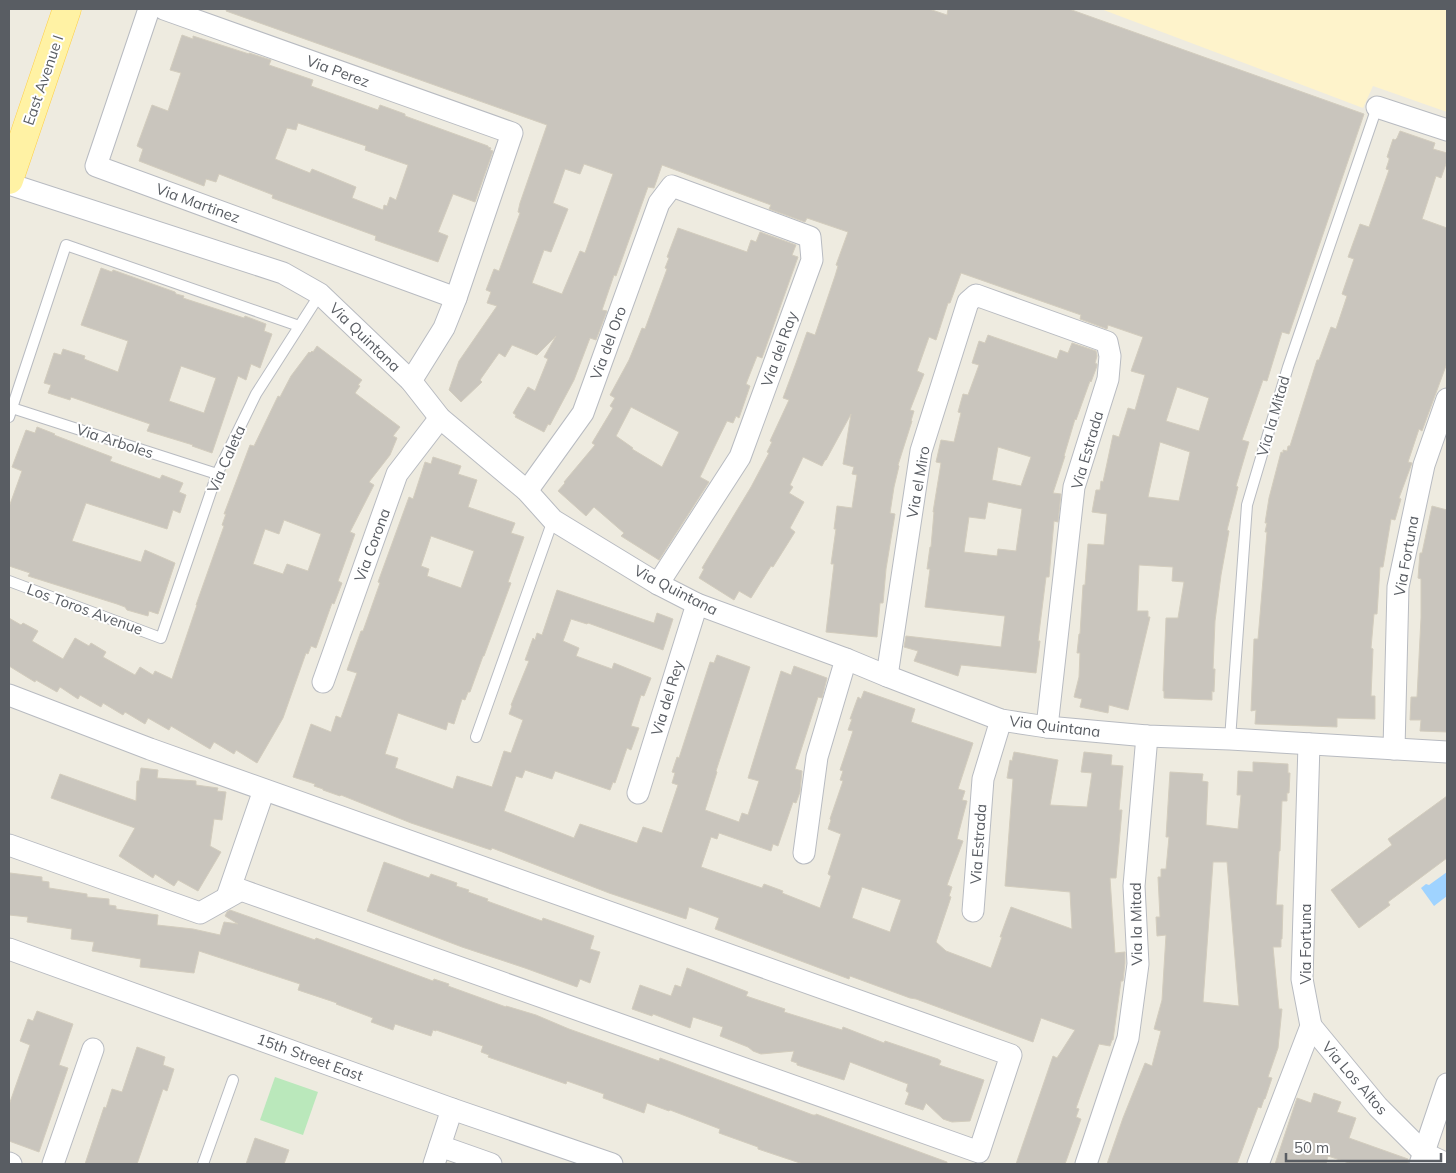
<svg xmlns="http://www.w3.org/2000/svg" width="1456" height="1173" viewBox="0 0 1456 1173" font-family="Mulish,sans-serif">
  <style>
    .green { fill: #bae8bb }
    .sand { fill: #fef3cb }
    .water { fill: #9fd3ff }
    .building { fill: #c9c5bd; stroke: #d3cdbe; fill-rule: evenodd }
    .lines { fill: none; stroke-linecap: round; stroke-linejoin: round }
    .lane-casing { stroke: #b8bbc1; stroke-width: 12 }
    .street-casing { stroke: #b8bbc1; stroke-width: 23 }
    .primary-casing { stroke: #ffd048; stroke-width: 29 }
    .lane { stroke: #fff; stroke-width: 10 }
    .street { stroke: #fff; stroke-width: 21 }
    .primary { stroke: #fff2a4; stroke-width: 28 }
    .labels { text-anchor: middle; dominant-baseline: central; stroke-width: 4; stroke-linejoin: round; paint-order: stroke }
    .street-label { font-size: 15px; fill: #595d63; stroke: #fff }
  </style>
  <rect width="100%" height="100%" fill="#eeebe0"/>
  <polygon class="green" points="275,1077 318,1092 303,1135 260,1120"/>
  <polygon class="sand" points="1101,9 1447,9 1447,112 1373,86 1363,108"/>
  <polygon class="water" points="1447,872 1447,896 1434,906 1421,888 1426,884 1429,885"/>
  <g class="building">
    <path d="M227 9H929L947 15 948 9H1069L1364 114 1289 334 1282 332 1267 381 1263 380 1242 440 1249 442 1236 486 1238 487 1227 530 1229 531 1221 575 1215 621 1213 669H1215L1214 692 1212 691V700L1164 698V691H1163L1166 618H1178L1184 582 1172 581 1173 567 1139 565 1137 611H1148V617H1150L1128 710 1109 705 1108 713 1080 707 1082 699 1074 697 1079 677 1080 653H1077L1079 634H1080L1083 585H1085L1088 544 1104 545 1107 514 1092 512 1096 490H1100L1101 481 1103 482 1113 435 1119 437 1128 408 1135 410 1145 375 1131 371 1143 337 1108 325 1107 329 1080 319 1081 315 961 273 950 303H948L936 340 929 337 917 371 924 374 910 410 914 411 911 421H912L898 465 899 466 894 487 890 513 895 514 886 569 883 603H880L877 637 826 632 834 564H831L836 529H834L837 506 852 508 857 475 852 474 854 467 843 464 851 414 826 460H825L822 466 803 457 790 485 793 487 789 493 804 502 790 528 795 532 773 567 771 566 751 598 739 591 734 600 699 578 704 569 702 568 751 487 769 453 767 452 772 442 770 441 789 400 783 398 796 363 807 332 815 335 835 276 838 266 836 265 848 232 807 218 805 222 769 209 771 205 662 165 654 188 648 187 616 276 614 275 602 310 607 311 596 340 590 338 574 380 550 425 548 424 544 432 515 417 516 415 513 413 528 387 535 391 548 359 544 357 556 336 537 355 512 345 505 357 499 353 480 380 482 382 461 402 449 390 459 361 497 306 487 303 491 292 486 290 494 269 499 271 520 213 518 212 520 203 547 125 226 11ZM584 164 613 174 585 253 580 251 562 294 532 283 544 250 551 252 568 209 553 203 565 169 580 174ZM1177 387 1209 398 1199 431 1166 421ZM1160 442 1190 452 1179 501 1148 497Z"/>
    <path d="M182 35 193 39V36L249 54V53L271 60 269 65 313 80 311 86 378 110 380 105 405 114V116L488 146V147L491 148 490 150 493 151 475 202 453 194 438 232 448 236 438 262 375 240 376 236 272 198 273 195 219 174 216 182 206 179 204 186 139 161 143 149 137 146 152 105 168 111 181 73 170 70ZM298 123 366 146 365 150 408 165 396 200 390 197 387 206 384 205 383 210 352 198 356 187 312 169 310 173 275 159 287 128 296 130Z"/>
    <polygon points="1400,131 1435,143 1433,149 1447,153 1447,161 1441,178 1436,176 1422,219 1447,228 1447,363 1422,431 1419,429 1408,462 1412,463 1399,498 1401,499 1395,520 1391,519 1383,567 1380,567 1377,614 1374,614 1371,648 1373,649 1371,696 1375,696 1375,719 1337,718 1337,727 1255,724 1256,710 1251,711 1254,639 1258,639 1267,532 1265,532 1267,523 1265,523 1269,498 1281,452 1283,453 1283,450 1287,451 1288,446 1290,446 1317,360 1319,360 1331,327 1336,329 1347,296 1342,294 1354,259 1348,257 1360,224 1369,227 1389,170 1386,169 1389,160 1389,158 1387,157 1393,139 1395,140 1397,138"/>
    <path d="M678 228 747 252 751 240 756 242 760 232 796 245 792 255 798 257 762 358 757 356 746 384 750 386 739 418 736 416 733 423 727 421 700 477 709 482 659 560 621 536 624 533 594 507 586 516 558 491 565 483 564 482 595 445 592 443 613 408 610 406 615 398 610 395 629 360 642 328 645 329 667 269 665 268 669 258 667 257ZM631 407 679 432 662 467 632 449 633 448 616 436Z"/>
    <path d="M101 268 112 272 113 270 175 292 176 294 184 296 183 298 244 318 245 316 266 324 264 331 272 334 260 368 251 364 246 380 238 376 212 453 192 446 193 445 147 431 150 424 71 397 70 400 48 393 51 385 44 383 54 353 61 355 63 349 85 356 84 359 118 372 128 341 81 325ZM181 366 216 378 204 413 169 401Z"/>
    <path d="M988 335 1057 359 1060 350 1068 353 1072 343 1096 351 1097 356 1095 363 1097 364V366L1091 382 1090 381 1076 420 1075 419 1064 456H1065L1053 493 1061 494 1058 522 1054 521 1049 577H1046L1038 641H1040L1036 673 961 665 958 676 914 661 918 651 904 647 906 636 1001 647 1005 616 925 607 930 569H927L930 547H931L934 512H933L941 463 936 462 941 440 954 442 961 413 958 412 963 394 968 395 979 365 972 363 979 341 985 343ZM998 447 1031 457 1021 486 992 480ZM988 502 1022 509 1016 551 998 549 997 556 964 552 969 517 985 519Z"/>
    <path d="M317 346 362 380 358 385 360 386 355 393 400 427 393 436 397 438 390 455 369 482 374 485 350 532 355 534 338 581 342 583 334 604 332 603 316 648 311 646 308 654 306 653 283 718 257 763 236 750 234 754 214 742 210 749 171 726 169 730 148 718 145 724 125 712 123 715 103 703 101 707 80 695 78 699 60 687 57 692 36 680 35 682 9 666V618L21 625 23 623 38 631 32 641 63 659 75 638 89 646 91 643 106 652 103 657 135 675 140 667 153 675 155 671 172 679 197 605H196L224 526 222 525 226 514H224L250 445 254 446 278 396 280 397 291 376 309 352 310 353 312 351 313 352ZM284 520 321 534 308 571 287 564 283 574 253 564 265 529 279 534Z"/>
    <polygon points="37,427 55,434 54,435 112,457 110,461 160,479 162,475 183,483 179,492 186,495 180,513 173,510 167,529 86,503 72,541 141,562 145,550 175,563 158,614 149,611 148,616 127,610 125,607 117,604 28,576 30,573 9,566 9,507 22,471 12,467 26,430 35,433"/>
    <path d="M433 457 461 466 458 474 477 480 468 507 515 523 511 533 524 537 508 582 511 583 484 656H483L470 692H468L465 700 462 699 454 724 448 722 446 730 398 713 385 754 398 758 395 768 453 789 457 776 492 787 504 751 511 753 523 720 509 714 512 706 511 705 529 661 525 660 533 638 535 640 537 633 542 635 557 590 654 623 657 613 673 619 663 650 588 623 587 624 571 619 563 641 579 648 576 656 612 669 614 663 651 678 644 696 641 695 631 726 639 728 631 750 627 748 615 783 613 782 610 790 555 771 552 779 525 770 522 778 516 776 504 811 574 838 580 824 637 843 643 827 662 833 678 785 672 783 675 773 672 772 677 757 679 758 710 662 714 663 717 655 750 667 716 771 717 772 705 810 739 822 742 813 748 815 759 781 748 778 781 671 791 675 794 666 827 678 822 698 818 697 795 769 802 771 800 792 796 803 793 802 778 846 773 844 771 851 719 833 717 839 711 837 701 867 762 888 764 884 783 891 782 893 820 908 831 876 828 874 841 834 828 829 831 820 830 819 843 781 840 780 843 771 840 770 853 731 848 730 852 719H850L858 697 861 699 864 691 915 709 911 722 973 743 958 789 965 791 962 800 967 801 957 839 963 841 947 885 952 887 949 896 951 897 936 942 946 951 991 968 1002 937H1000L1011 907 1072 929 1070 892 1005 886 1013 779 1007 778 1010 760 1012 761 1014 752 1058 760 1050 805 1087 807 1092 773 1081 772 1084 752 1112 755 1111 765 1123 766 1119 810H1122L1116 878H1110L1115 953 1125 952V963L1123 981H1121L1113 1040H1112L1110 1046 1099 1044 1076 1108 1079 1109 1076 1117 1081 1119 1065 1164H1016L1053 1056 1057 1058 1075 1030 1041 1018 1033 1042 916 999 910 998 850 976 849 979 715 929 719 918 689 907 686 919 609 893 492 848 491 850 411 823 341 795 340 796 323 790V789L314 786 315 784 293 777 311 724 331 732 336 716 341 718 357 673 347 670 361 631H363L380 583 378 582 409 497 413 499 425 462 431 464ZM431 536 474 551 461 588 427 576 429 569 421 566ZM862 887 901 900 890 932 852 918Z"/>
    <polygon points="1432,506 1447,510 1447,732 1420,731 1421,720 1410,720 1411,697 1417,697 1421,618 1421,579 1418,578 1420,553 1422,553"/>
    <path d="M1253 762 1288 764V773H1290L1289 793H1287V801H1282L1280 851H1279L1276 905H1283L1282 939H1281V947H1273L1279 1009H1282L1278 1048 1268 1077 1272 1078 1265 1099H1264L1261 1108 1258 1107 1237 1164H1107L1123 1118 1145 1063 1152 1066 1161 1031 1154 1029 1162 1000 1166 935 1157 936 1156 917H1160L1158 877H1161V869H1166L1169 837H1166L1170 772 1203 774 1202 781 1208 782 1206 825 1238 829 1241 795H1237L1238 771 1253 772ZM1213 862H1227L1239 1006 1203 1002Z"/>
    <polygon points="141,768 158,770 157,778 196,781 196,785 218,788 217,791 226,792 222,820 214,819 210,846 221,852 198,891 178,880 174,886 155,874 153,878 119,856 135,828 51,798 60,774 136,801 137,781 139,781"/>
    <polygon points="1447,796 1447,858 1388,902 1390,905 1359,928 1331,890 1392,845 1388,839"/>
    <polygon points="384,862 429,878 431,874 457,883 456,886 469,890 468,892 488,899 487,901 542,921 543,918 594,936 590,949 600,952 590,983 580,979 577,987 525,968 462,947 367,911"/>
    <polygon points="10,873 42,877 42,881 49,882 49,888 87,894 87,897 109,899 109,905 116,906 116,909 158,915 157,925 193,929 220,935 224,922 238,924 225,916 227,912 230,910 315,940 316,938 324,941 433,981 434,979 449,984 448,986 506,1007 506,1006 536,1015 569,1029 659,1061 660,1058 813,1115 816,1115 816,1114 947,1162 947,1164 803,1164 758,1149 758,1147 719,1133 720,1129 670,1110 669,1111 647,1103 644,1113 603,1098 604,1094 567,1081 566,1084 488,1057 489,1055 481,1052 483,1046 436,1030 436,1031 433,1030 431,1036 395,1024 393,1030 371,1022 373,1018 336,1004 337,1003 298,990 300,984 199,951 194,973 140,967 141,959 92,951 94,942 71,939 72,929 27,922 28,917 9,915 9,883"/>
    <polygon points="687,968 748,992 746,996 785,1009 784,1012 842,1030 843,1027 884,1043 885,1041 938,1059 941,1061 939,1065 984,1080 970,1121 952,1122 943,1119 926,1103 923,1110 905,1104 909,1093 906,1091 908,1084 850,1062 844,1080 797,1065 797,1063 791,1061 794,1051 761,1054 753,1051 748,1047 720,1036 723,1027 693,1017 690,1028 653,1014 652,1016 632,1009 640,985 671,996 675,985 681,987"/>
    <polygon points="37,1011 73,1024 59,1065 68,1068 39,1152 9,1141 9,1105 30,1045 20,1041 28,1019 33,1021"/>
    <polygon points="137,1047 165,1057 163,1065 174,1069 167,1091 163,1089 137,1164 85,1164 104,1107 106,1108 112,1089 122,1092"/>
    <polygon points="1314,1093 1341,1102 1337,1112 1356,1118 1349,1138 1408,1159 1408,1164 1352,1164 1328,1156 1326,1164 1275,1164 1297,1098 1311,1103"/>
    <polygon points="255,1138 289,1150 284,1164 246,1164"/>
  </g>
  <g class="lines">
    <defs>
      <g id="lane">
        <polyline points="12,408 217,474"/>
        <polyline points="9,417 66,245 299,326"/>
        <polyline points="9,581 161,638 217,474 256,394 320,294"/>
        <polyline points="476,737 553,520"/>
        <polyline points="1230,739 1247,505 1288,367 1377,107"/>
        <polyline points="203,1164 233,1080"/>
      </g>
      <g id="street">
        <polyline points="149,9 96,166 456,298"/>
        <polyline points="164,9 512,133 456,298 444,328 411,381"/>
        <polyline points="1377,107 1447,130"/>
        <polyline points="9,184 283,273 320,294 411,381 440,418 527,491 553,520 658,584 697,604 846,659 887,676 1001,720 1047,727 1147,736 1230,739 1447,752"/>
        <polyline points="527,491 583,413 659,203 672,186 810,237 812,260 740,457 658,584"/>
        <polyline points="887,676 921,451 968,302 976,295 1107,342 1110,356 1108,379 1074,487 1047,727"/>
        <polyline points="323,682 397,474 440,418"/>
        <polyline points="9,695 150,749 1011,1055 979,1152 241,890 200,913 9,845"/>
        <polyline points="1394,749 1398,587 1424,465 1447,399"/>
        <polyline points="638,793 697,604"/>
        <polyline points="804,853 817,757 846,659"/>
        <polyline points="227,897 264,790"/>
        <polyline points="973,911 983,779 1001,720"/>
        <polyline points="9,949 452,1109 612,1164"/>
        <polyline points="1311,1026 1378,1107 1424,1153 1447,1164"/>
        <polyline points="440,1146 491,1164"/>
        <polyline points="9,1163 11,1164"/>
        <polyline points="53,1164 93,1049"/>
        <polyline points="434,1164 452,1109"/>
        <polyline points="1086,1164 1128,1038 1138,964 1134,886 1147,736"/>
        <polyline points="1258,1164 1311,1026 1302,979 1309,744"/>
        <polyline points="1420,1164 1447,1084"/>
      </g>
      <polyline id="primary" points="9,180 67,9"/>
    </defs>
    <use href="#lane" class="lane-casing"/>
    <use href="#street" class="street-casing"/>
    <use href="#primary" class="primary-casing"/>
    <use href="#lane" class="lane"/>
    <use href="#street" class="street"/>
    <use href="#primary" class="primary"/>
  </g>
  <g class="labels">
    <g class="street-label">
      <text transform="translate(338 71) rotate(20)">Via Perez</text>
      <text transform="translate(43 80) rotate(-71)">East Avenue I</text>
      <text transform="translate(198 203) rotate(20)">Via Martinez</text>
      <text transform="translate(365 337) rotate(44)">Via Quintana</text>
      <text transform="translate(608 343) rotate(-70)">Via del Oro</text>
      <text transform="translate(779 349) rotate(-70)">Via del Ray</text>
      <text transform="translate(1273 416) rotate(-74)">Via la Mitad</text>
      <text transform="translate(115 441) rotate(18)">Via Arboles</text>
      <text transform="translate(1087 450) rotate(-74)">Via Estrada</text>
      <text transform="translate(226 459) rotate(-66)">Via Caleta</text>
      <text transform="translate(918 482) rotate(-80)">Via el Miro</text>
      <text transform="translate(372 545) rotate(-70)">Via Corona</text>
      <text transform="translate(1406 556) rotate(-80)">Via Fortuna</text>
      <text transform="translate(676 590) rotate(27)">Via Quintana</text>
      <text transform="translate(85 609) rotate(20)">Los Toros Avenue</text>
      <text transform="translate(667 698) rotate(-73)">Via del Rey</text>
      <text transform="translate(1055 726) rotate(7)">Via Quintana</text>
      <text transform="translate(978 844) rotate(-86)">Via Estrada</text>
      <text transform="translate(1136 924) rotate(-91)">Via la Mitad</text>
      <text transform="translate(1305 944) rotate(-90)">Via Fortuna</text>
      <text transform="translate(310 1057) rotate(20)">15th Street East</text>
      <text transform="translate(1355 1078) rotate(49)">Via Los Altos</text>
    </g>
  </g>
  <rect width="1456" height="1173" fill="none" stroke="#595d63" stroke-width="20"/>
  <path d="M1286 1153v8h155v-8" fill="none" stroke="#595d63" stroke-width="2.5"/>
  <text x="1294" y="1153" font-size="15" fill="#595d63" stroke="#ffffff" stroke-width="4" paint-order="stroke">50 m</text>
</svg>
